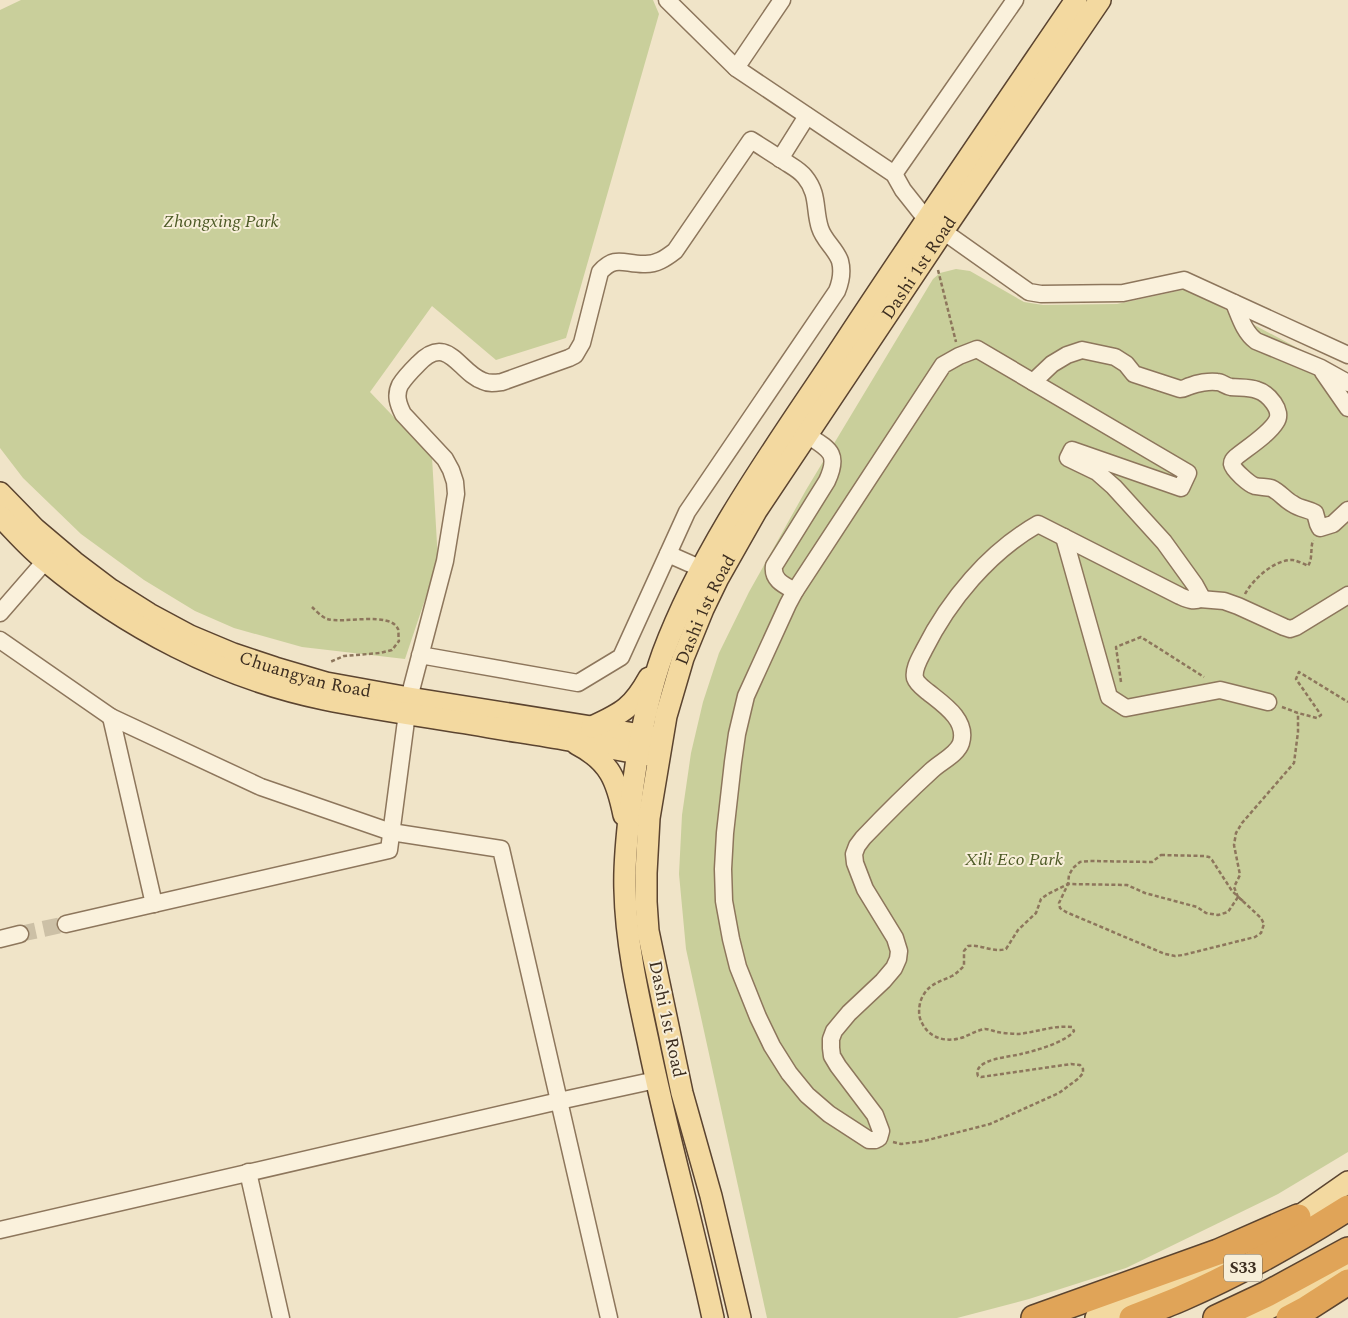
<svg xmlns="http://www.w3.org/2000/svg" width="1348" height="1318" viewBox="0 0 1348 1318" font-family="Spectral,serif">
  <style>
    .green { fill: #c9cf9b }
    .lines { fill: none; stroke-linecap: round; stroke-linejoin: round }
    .minor-tunnel { stroke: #ccc0a6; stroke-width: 16; stroke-dasharray: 16 8; stroke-linecap: butt }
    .minor-casing { stroke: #8d765c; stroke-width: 19 }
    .major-casing { stroke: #5b4430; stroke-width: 24 }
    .highway-casing { stroke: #5b4430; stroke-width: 28 }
    .path { stroke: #8d765c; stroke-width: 2.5; stroke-dasharray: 4 2.5; stroke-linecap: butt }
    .minor { stroke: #faf1dc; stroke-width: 16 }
    .major { stroke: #f3d9a0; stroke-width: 21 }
    .highway { stroke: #e0a458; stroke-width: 25 }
    .path-bridge { stroke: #8d765c; stroke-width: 2.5; stroke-dasharray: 4 2.5; stroke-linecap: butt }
    .labels { text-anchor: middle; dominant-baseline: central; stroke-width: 4; stroke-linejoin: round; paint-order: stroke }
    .shield { fill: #f7eed8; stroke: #756857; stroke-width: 1 }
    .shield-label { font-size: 16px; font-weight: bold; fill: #3d2e20 }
    .park-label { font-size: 18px; font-style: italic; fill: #4d5a26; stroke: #f7eed8 }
    .street-label { font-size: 18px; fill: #3d2e20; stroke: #f7eed8 }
  </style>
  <rect width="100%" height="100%" fill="#f0e4c8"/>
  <g class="green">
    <polygon points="21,0 653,0 659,14 566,338 496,360 432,306 370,392 432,457 438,561 405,659 302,647 234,628 195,611 144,580 81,534 23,478 0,448 0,10"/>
    <polygon points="956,269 970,271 1024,302 1043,305 1117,304 1187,289 1348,375 1348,1152 1278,1194 1126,1268 1029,1299 957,1318 767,1318 686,949 679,874 682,815 691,753 703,702 719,653 749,592 806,490 933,279 940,273"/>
  </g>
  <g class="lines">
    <polyline class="minor-tunnel" points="20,934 66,924"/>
    <defs>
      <g id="minor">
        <polyline points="667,0 736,68"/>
        <polyline points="782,0 736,68 894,174 903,190 926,219 1029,292 1041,294 1123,293 1184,280 1348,355"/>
        <polyline points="780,159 807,116"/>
        <polyline points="894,174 1015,0"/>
        <path d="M1234 303C1240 317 1244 332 1256 341L1321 368 1348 383"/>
        <path d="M977 349 1188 473 1181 488 1072 450 1068 458 1097 472 1114 487 1164 542 1195 585 1201 596 1200 599C1193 602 1187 599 1180 596L1038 524C989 552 949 600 924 650 920 658 913 669 915 678 917 684 923 688 928 692 943 704 968 720 961 743 957 755 940 762 931 771 907 793 885 815 863 838L857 846 854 854 855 863 865 889 895 938 899 951 898 959 894 968 883 981 849 1013 834 1031 831 1039V1048L832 1056 838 1066 875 1115 881 1131 879 1138 875 1140H869L829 1114 807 1095 789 1073 772 1046 758 1017 738 967 731 939 724 901 723 869 725 833 733 762 737 734 746 696 788 604 795 591 943 365 959 356Z"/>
        <polyline points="1323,372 1348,408"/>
        <path d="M1033 382 1052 364 1067 355 1082 350 1115 357 1126 364 1134 374 1180 389C1185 389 1186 387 1190 386 1197 383 1209 381 1217 382 1222 382 1225 386 1231 387 1239 388 1249 387 1257 390 1268 393 1284 411 1276 422 1269 434 1247 448 1236 457 1233 460 1232 461 1232 464 1233 470 1249 484 1255 486 1260 487 1266 487 1271 488 1280 492 1285 500 1293 504 1300 509 1308 509 1315 513L1318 524 1320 528 1333 524 1348 510"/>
        <polyline points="1064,537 1109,697 1126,708 1220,690 1268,702"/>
        <polyline points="668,554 702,569"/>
        <path d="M795 591C784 585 772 580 774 566L827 481C840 453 829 449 807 435"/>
        <polyline points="1200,599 1224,601 1238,606 1284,627 1290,629 1296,627 1348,595"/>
        <polyline points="0,613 53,552"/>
        <polyline points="0,640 111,717 261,787 391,832 501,849 609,1318"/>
        <polyline points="111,717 154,904"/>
        <path d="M66 924 389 850 409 698 445 561 456 494 455 482 451 470 445 459 403 414C398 404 395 395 400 385 405 377 412 370 418 364 448 332 459 373 483 381 489 384 495 383 502 382L569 358 575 355 582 343 600 272C615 255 624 264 643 264 656 265 666 258 675 251L751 140C761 146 771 153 781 159 789 165 799 169 805 177 819 194 814 210 820 228 824 241 836 249 840 261 843 272 841 281 837 291L687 512 621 657 578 683 420 655"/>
        <polyline points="0,939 20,934"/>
        <polyline points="248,1172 281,1318"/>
        <polyline points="0,1230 559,1101 656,1080"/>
      </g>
      <g id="major">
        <path id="s1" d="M0 493 35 529 74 562 111 590 149 614 190 636 233 654 275 668 326 683 409 698 654 737"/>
        <path d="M0 516C15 531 29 548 46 561 125 627 222 678 324 699 373 709 423 716 472 724 505 730 537 734 569 740 597 745 624 751 651 755"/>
        <path d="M592 727C623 713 633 707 649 678"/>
        <path d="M577 744C610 761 617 781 624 815"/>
        <polyline points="1284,1225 1298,1217 1348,1182"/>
        <path d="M713 1318C693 1225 667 1134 648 1041 637 991 626 941 625 890 624 863 627 836 630 810 636 757 645 703 663 653 706 539 781 440 847 339 922 225 999 113 1076 0"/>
        <path id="s2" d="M740 1318 711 1196 682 1093 648 931 646 902V873L649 818 666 716 683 658 703 609 718 578 756 511 943 231 1100 0"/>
        <polyline points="1096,1318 1177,1283 1223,1260"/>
        <polyline points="1250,1318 1348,1267"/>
      </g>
      <g id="highway">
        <polyline points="1034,1318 1218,1252 1298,1217"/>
        <path d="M1132 1318C1149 1311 1166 1305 1182 1298 1239 1273 1295 1242 1348 1208"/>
        <polyline points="1216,1318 1267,1294 1348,1250"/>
        <polyline points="1289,1318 1306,1309 1348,1282"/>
      </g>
    </defs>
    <use href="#minor" class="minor-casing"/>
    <use href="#major" class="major-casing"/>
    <use href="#highway" class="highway-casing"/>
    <g class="path">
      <polyline points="938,270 956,342"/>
      <path d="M1245 594C1253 579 1275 559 1293 560 1298 561 1304 564 1308 566 1313 558 1310 550 1313 540"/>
      <path d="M312 607C316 611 322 617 327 619 343 624 390 611 398 629 399 632 398 638 399 641L392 650 380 653 344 656 330 662"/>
      <polyline points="1121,682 1116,647 1141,637 1204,677"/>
      <polyline points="1282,707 1298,713 1317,718 1321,715 1296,679 1299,672 1348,702"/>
      <polyline points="1243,901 1238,897 1234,887 1240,875 1234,845 1236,833 1242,823 1294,763 1298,732 1298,713"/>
      <path d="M893 1142 901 1144 924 1141 990 1124 1059 1093 1079 1078 1083 1073V1069L1080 1065 1071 1064 981 1077 978 1076C972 1059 1010 1057 1021 1054 1035 1051 1066 1042 1074 1031L1072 1027C1054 1025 1037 1032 1019 1034 1012 1034 1003 1033 997 1032 993 1031 989 1029 985 1029 978 1030 971 1034 964 1037 947 1043 930 1039 922 1023 917 1015 919 1001 924 994 931 983 942 981 952 976 957 973 960 970 964 966V951L968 946C981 944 993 953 1006 949L1018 930 1036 913 1041 899 1048 894 1068 884 1127 885 1145 893 1197 907 1206 913 1218 915 1228 912 1238 897"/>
    </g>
    <use href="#minor" class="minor"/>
    <use href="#major" class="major"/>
    <use href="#highway" class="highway"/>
    <polygon class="path-bridge" points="1161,855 1204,856 1209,857 1212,860 1232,891 1261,918 1264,924 1261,933 1255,937 1183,955 1175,956 1165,954 1066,912 1060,908 1059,903 1068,884 1069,875 1073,868 1080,862 1090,861 1152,862"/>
  </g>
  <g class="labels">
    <rect class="shield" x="1224" y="1254.5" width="38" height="27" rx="4"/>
    <g class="shield-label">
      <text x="1243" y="1268">S33</text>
    </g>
    <g class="park-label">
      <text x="221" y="221">Zhongxing Park</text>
      <text x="1014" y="859">Xili Eco Park</text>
    </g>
    <g class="street-label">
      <text stroke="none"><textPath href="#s2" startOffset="1132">Dashi 1st Road</textPath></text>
      <text stroke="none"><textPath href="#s2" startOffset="728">Dashi 1st Road</textPath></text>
      <text stroke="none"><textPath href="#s1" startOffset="361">Chuangyan Road</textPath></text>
      <text transform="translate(667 1019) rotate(78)">Dashi 1st Road</text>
    </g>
  </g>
</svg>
